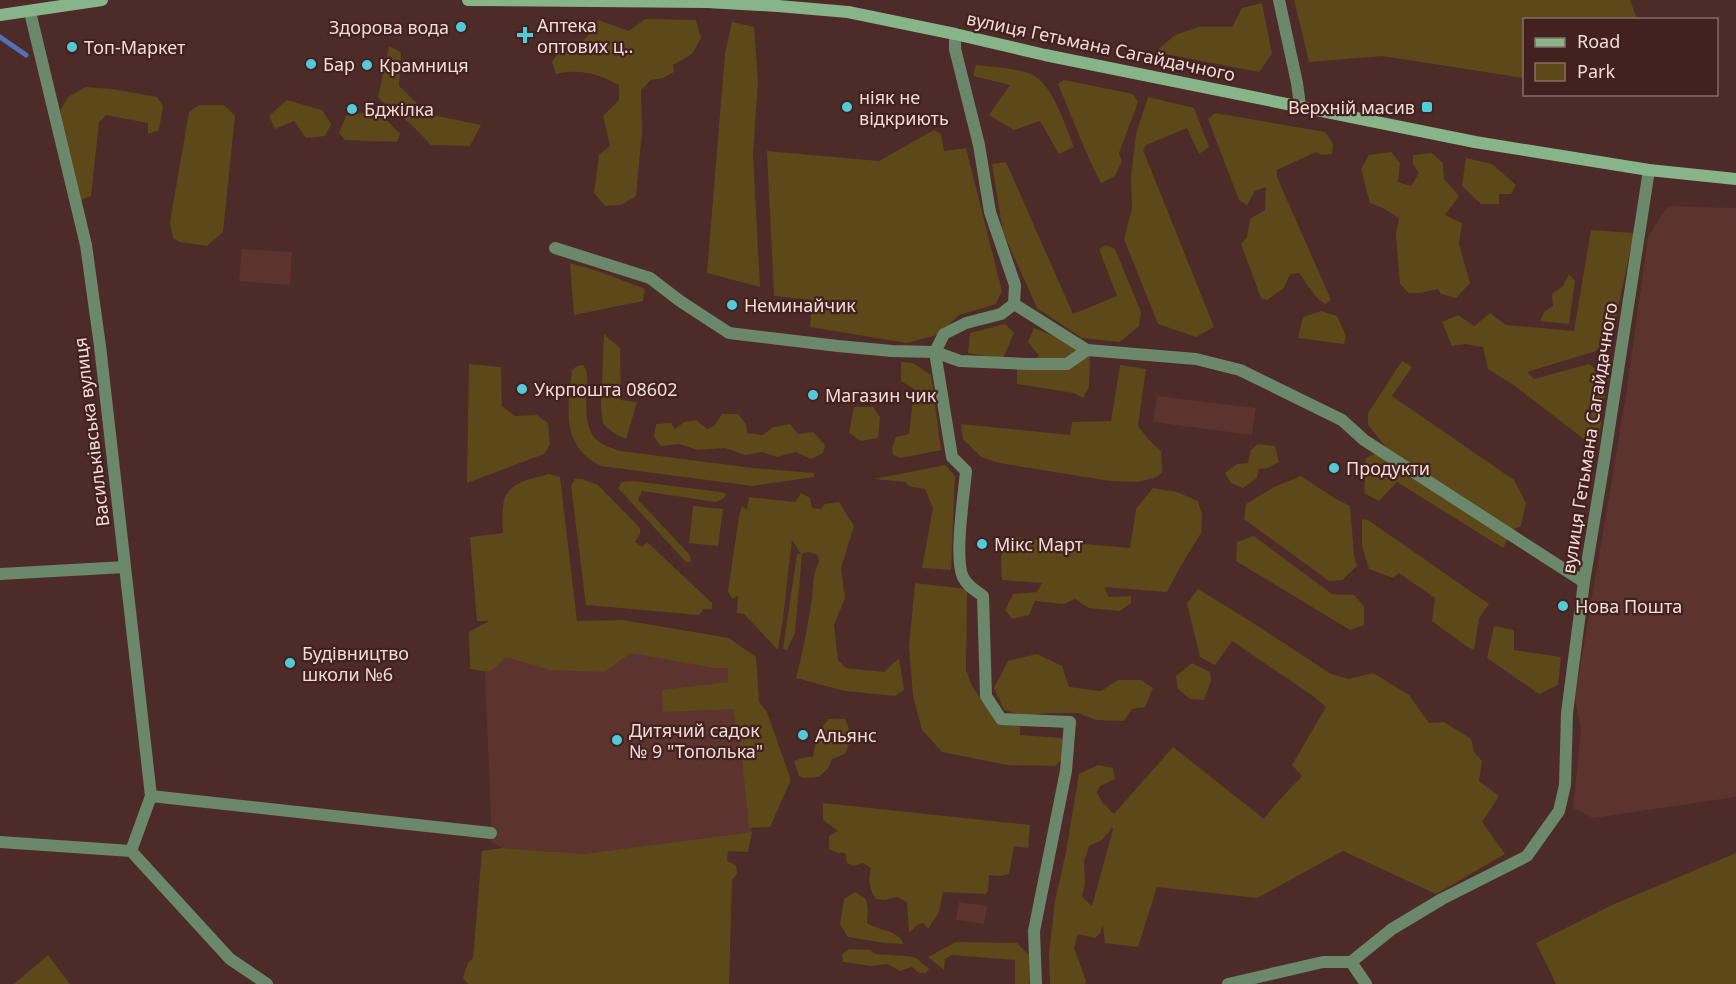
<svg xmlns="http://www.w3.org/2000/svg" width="1736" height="984" viewBox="0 0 1736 984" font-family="'Noto Sans',sans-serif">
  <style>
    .built { fill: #5c332f }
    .green { fill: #5c4819; fill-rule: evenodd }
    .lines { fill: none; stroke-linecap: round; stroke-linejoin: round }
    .stream { stroke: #5270b7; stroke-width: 5 }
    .minor { stroke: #6b876c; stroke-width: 12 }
    .secondary { stroke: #87b589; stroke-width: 12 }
    .poi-dot { fill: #52cbd9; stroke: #42211e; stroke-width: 2 }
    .labels { text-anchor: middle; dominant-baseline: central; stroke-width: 4.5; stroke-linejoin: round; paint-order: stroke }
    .poi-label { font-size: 18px; fill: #f2dbd8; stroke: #42211e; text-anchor: start }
    .street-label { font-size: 18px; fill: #f2dbd8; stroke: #42211e }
  </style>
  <rect width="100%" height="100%" fill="#4d2b28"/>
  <g class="built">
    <polygon points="1668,206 1736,208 1736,797 1593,818 1573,808 1581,728 1575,698 1626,395 1648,237"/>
    <polygon points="242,249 292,252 290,285 239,281"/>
    <polygon points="1157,396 1256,408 1252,435 1153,422"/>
    <polygon points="483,628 741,648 752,832 583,854 502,848 492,842"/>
    <polygon points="959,902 987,906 984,924 956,920"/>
  </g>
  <g class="green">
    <polygon points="1294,0 1630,0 1637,19 1524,20 1524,78 1382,56 1309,62"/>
    <polygon points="1262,3 1272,54 1259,72 1155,52 1175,35 1199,27 1232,27 1242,8"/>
    <path d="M645 19 696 20 701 38 692 54 673 65 674 72 663 78 651 80 641 90 642 132 636 196 621 205 605 206 594 193 599 155 610 146 603 116 619 100V85C599 74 579 68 556 74L552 62 558 52 572 51 588 36 598 20 629 31Z"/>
    <polygon points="732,22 754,27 758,81 753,155 760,287 707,273 725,53"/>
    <polygon points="389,46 401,52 399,86 428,114 481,125 470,146 431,145 410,123 388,107 378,97"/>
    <path d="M976 65C993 67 1012 68 1028 73 1052 80 1065 125 1074 147L1059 154 1040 121 1014 130 989 115 1010 85 973 76Z"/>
    <polygon points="1064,80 1133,94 1138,102 1119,153 1122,161 1115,176 1101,183 1089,159 1058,84"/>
    <polygon points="86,87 112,89 157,97 163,106 159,130 148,134 148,123 106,115 99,122 91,196 81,200 60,111 68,97"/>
    <polygon points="1148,97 1194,108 1209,147 1199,154 1187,128 1146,145 1143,150 1214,327 1196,337 1158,324 1124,239 1132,208 1131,176 1136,134"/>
    <polygon points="287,100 322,110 331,124 325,136 306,138 294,121 275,129 269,116"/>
    <polygon points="199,105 224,105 235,116 223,232 207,246 180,242 173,238 170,222 189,112"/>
    <polygon points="372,111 380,113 400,134 397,142 345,140 339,133 346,116"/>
    <polygon points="1215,113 1325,132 1333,144 1332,154 1322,155 1316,152 1277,170 1277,177 1331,300 1325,304 1316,297 1299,273 1290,274 1284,288 1267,300 1261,298 1241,244 1247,237 1250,219 1265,210 1266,187 1255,191 1247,205 1239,200 1208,119"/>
    <polygon points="934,130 941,134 944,151 966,148 1002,291 996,304 959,315 937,335 907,343 810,327 812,300 774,296 767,151 879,161"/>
    <polygon points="1391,152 1400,163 1398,182 1411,186 1419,173 1413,164 1413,155 1432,153 1443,163 1444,179 1459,196 1445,215 1462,223 1459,244 1470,283 1456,298 1441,294 1438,289 1420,293 1409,293 1400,284 1396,234 1399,218 1383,208 1370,203 1361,169 1369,155"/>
    <polygon points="1466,158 1492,164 1516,185 1511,194 1499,194 1499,204 1481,204 1462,186"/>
    <polygon points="1006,162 1073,314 1117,296 1099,249 1106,245 1115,249 1141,312 1139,326 1120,342 1082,338 1037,308 1003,232 992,164"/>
    <polygon points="1591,230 1634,233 1615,322 1604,342 1596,351 1527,372 1534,379 1589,364 1607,378 1599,439 1589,443 1515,386 1488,369 1483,347 1465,344 1452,346 1442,322 1458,315 1474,326 1490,313 1506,325 1574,331"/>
    <polygon points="570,263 598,271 645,289 643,301 574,315"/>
    <polygon points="1569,274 1575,281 1569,324 1540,321 1544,312 1553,306 1552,294 1563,286"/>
    <polygon points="1321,311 1337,316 1346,336 1344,344 1298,338 1303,317"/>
    <polygon points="1005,324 1014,333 1003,359 968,353 970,333"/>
    <polygon points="1034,328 1063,340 1090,356 1089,387 1083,398 1074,393 1017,384 1017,369 1039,356 1028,342"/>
    <polygon points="604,334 620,348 621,400 637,402 626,439 615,434 603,424 601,407"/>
    <polygon points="1402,361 1412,367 1392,396 1514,480 1526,503 1521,526 1512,530 1503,548 1397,482 1379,501 1364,493 1366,458 1386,447 1368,425 1368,413"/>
    <polygon points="901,362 913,363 931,375 941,450 901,458 893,455 892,448 896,437 909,434 914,389 901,381"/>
    <polygon points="469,364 501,367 502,406 515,416 537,415 548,423 550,445 544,454 467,483"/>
    <path d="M583 365C589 372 587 379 587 387 586 403 584 431 598 441 604 446 613 448 620 451L753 468 814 473V477L752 486 601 466C560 446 568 408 572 370L577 366Z"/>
    <polygon points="1120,365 1146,369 1138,426 1150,441 1161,451 1162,472 1157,477 1138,482 1110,481 999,463 981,457 963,439 961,424 1070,435 1072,422 1111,421"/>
    <polygon points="854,407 873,407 880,417 878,438 861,441 849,433"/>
    <polygon points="722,414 738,414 746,424 747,433 763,435 773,427 790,424 798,434 813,432 825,445 823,453 811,459 796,452 777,457 762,452 745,455 725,448 697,450 680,444 661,446 654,437 656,424 671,423 675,429 684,422 696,420 707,429 714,426"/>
    <polygon points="1258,444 1275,446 1279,462 1268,468 1259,469 1257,478 1243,488 1231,483 1225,473 1237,464 1248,463 1251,450"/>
    <polygon points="945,465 955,476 951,570 922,568 933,508 925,489 908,486 906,482 874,479"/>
    <path d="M549 474 560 477 577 621 623 620 729 638 756 657 759 702 767 712 791 780 770 827 749 828 742 758 733 709 663 712 662 690 728 682V668H714L631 653 604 672 549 670 506 657 490 672 470 669 469 632 489 621H477L470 537 503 533C503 525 502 516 503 508 504 482 528 480 549 474Z"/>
    <polygon points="1301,476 1336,499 1350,506 1354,555 1357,566 1342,580 1329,581 1244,519 1246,504 1274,487"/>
    <polygon points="575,479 582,479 598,485 640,528 640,534 635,542 642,547 647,542 712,603 712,609 703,609 699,615 586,605 571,486"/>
    <polygon points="633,481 721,492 726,494 724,498 716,502 642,491 638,500 690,555 691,562 686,562 618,488 622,482"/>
    <polygon points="1153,488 1177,492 1198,501 1202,515 1201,533 1179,569 1167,592 1104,587 1109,597 1131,596 1131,603 1120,611 1089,608 1075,599 1064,604 1035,601 1029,615 1012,619 1005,610 1013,594 1037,592 1042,583 1002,580 1001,560 1004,537 1130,548 1136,509"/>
    <path d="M801 493 810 498 812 508 821 509 825 504 839 502 854 526 841 568 845 598 834 625 838 660 846 668 884 672 899 658 904 690 895 696 845 691 796 678C803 652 808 624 812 598 814 584 812 574 819 562L818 555 808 552 802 554 795 633 787 650 783 649 797 554H801L792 540 783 618 778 650 744 614 737 613 738 596 732 599 728 591 739 516 742 506 747 510 749 497 795 502Z"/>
    <polygon points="693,506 723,509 718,546 689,543"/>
    <polygon points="1362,519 1368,520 1489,604 1479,618 1474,650 1466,646 1432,621 1435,598 1399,573 1393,578 1369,569 1362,546"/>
    <polygon points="1254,536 1332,594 1354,595 1364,606 1364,625 1350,630 1236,561 1237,542"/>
    <polygon points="915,583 967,589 966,670 972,686 997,722 1020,722 1020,735 1062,738 1062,759 1055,766 1007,765 942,752 922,730 913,696 909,646"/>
    <path d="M1198 589 1250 621 1331 674 1349 679 1373 673 1409 695 1429 723 1444 722 1471 739 1474 752 1482 761 1479 781 1499 796 1482 822 1505 854 1436 894 1343 851 1257 898 1157 887 1138 947 1105 943 1103 926 1100 933 1095 938 1078 934 1074 948 1086 981 1085 984H1050L1049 953 1055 901 1066 852 1079 774 1098 765 1113 768 1115 779 1100 786 1097 792 1102 802 1114 814 1173 747 1264 819 1274 806 1302 776 1292 765 1326 707 1313 696 1232 641 1215 665 1200 657 1187 603ZM1112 828 1113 829 1092 906 1082 897 1085 883 1084 861 1089 846 1102 840Z"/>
    <polygon points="1494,626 1514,630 1514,650 1561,657 1558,685 1539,694 1487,658"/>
    <polygon points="1037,654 1062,666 1069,687 1101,691 1118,680 1141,680 1153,688 1145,707 1132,709 1124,721 1096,720 1078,713 1049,713 1025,716 1004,710 994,688 1008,661"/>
    <polygon points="1192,663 1210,672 1211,681 1204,700 1190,699 1178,689 1176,676"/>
    <path d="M829 719H845C852 734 852 739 845 754L832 759 829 767 819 777 804 778 799 776 794 761 806 757H813L817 733Z"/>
    <path d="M823 803 1030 825 1028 848 1014 846 1009 874 1001 876 989 875 988 891 985 894 943 892 939 912 928 929 923 923 917 925 909 933 907 902 897 897 884 900 876 899C869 889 868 880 871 868L863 863 854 866 847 863 845 853H838L829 849V836L838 831 823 820Z"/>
    <polygon points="752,832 748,852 728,851 727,861 736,865 737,874 732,880 729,984 468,984 463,978 468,963 473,958 482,851 502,848 583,854"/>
    <polygon points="1736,853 1736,984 1556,984 1536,943 1612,905"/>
    <path d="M855 892 866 899 868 908 867 923C879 931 897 929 904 944L885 943 848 937 840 925 844 899Z"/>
    <polygon points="956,942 1017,943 1029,955 1029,984 1015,984 1015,960 951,955 945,959 944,970 928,957"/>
    <polygon points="849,949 870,950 875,954 907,956 916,958 929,969 926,973 919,973 912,967 900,971 887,964 871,966 843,962 842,954"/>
    <polygon points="48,955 70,984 14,984"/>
  </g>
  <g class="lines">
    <polyline class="stream" points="0,37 26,55"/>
    <g class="minor">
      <polyline points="1279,0 1297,83 1300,106"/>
      <polyline points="30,12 86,245 100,346 151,796 131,851"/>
      <path d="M955 34V49L979 145 990 212 1015 285 1014 304 1001 314 966 323 944 334 935 352 952 457 966 471C964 494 954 559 963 577 967 586 975 590 983 596L986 696 1001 719 1070 722 1066 771 1034 931 1036 984"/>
      <polyline points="555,248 650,278 680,301 729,333 838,346 892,351 935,352 960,361 1028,364 1067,364 1087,350"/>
      <polyline points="1014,304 1087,350 1196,359 1240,370 1342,420 1364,440 1584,582"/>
      <polyline points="0,574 125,567"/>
      <polyline points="151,796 491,833"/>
      <polyline points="0,842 131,851 230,959 267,984"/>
      <polyline points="1351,962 1392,929 1442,899 1527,856 1559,811 1565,785 1567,713 1584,582 1604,461 1649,170"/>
      <polyline points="1228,984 1323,962 1351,962 1366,984"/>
    </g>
    <g class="secondary">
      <polyline points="468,0 707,2 778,6 848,12 955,34 1045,55 1475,142 1649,170 1736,179"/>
      <polyline points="0,15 102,0"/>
    </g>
  </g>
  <g class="poi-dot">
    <circle cx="461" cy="27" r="6"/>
    <path d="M522 26h6v6h6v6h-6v6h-6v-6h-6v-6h6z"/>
    <circle cx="72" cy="47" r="6"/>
    <circle cx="311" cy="64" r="6"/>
    <circle cx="367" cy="65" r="6"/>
    <circle cx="847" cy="107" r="6"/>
    <rect x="1421" y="101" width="12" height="12" rx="3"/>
    <circle cx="352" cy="109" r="6"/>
    <circle cx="732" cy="305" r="6"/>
    <circle cx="522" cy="389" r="6"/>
    <circle cx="813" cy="395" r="6"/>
    <circle cx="1334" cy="468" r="6"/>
    <circle cx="982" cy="544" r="6"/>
    <circle cx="1563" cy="606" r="6"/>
    <circle cx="290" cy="663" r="6"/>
    <circle cx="803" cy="735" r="6"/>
    <circle cx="617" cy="740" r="6"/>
  </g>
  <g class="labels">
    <g class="poi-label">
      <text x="537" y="25">Аптека<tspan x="537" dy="21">оптових ц‥</tspan></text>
      <text x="449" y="27" text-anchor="end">Здорова вода</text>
      <text x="84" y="47">Топ-Маркет</text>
      <text x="323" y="64">Бар</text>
      <text x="379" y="65">Крамниця</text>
      <text x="859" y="97">ніяк не<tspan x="859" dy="21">відкриють</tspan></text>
      <text x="1415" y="107" text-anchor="end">Верхній масив</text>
      <text x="364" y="109">Бджілка</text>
      <text x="744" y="305">Неминайчик</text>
      <text x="534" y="389">Укрпошта 08602</text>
      <text x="825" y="395">Магазин чик</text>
      <text x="1346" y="468">Продукти</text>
      <text x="994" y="544">Мікс Март</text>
      <text x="1575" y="606">Нова Пошта</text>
      <text x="302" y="653">Будівництво<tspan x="302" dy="21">школи №6</tspan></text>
      <text x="629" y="730">Дитячий садок<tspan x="629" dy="21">№ 9 "Тополька"</tspan></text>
      <text x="815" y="735">Альянс</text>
    </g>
    <g class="street-label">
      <text transform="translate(1101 46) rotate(12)">вулиця Гетьмана Сагайдачного</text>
      <text transform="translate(91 432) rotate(-97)">Васильківська вулиця</text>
      <text transform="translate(1589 438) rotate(-81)">вулиця Гетьмана Сагайдачного</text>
    </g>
  </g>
  <rect x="1523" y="18" width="195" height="78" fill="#42211e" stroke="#886b68" stroke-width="1.5"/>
  <rect x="1535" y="38" width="30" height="9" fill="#87b589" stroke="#886b68" stroke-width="1.5"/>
  <text x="1577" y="48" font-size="18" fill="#f2dbd8">Road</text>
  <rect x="1535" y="63" width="30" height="18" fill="#5c4819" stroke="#886b68" stroke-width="1.5"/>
  <text x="1577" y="78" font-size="18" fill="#f2dbd8">Park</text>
</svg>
